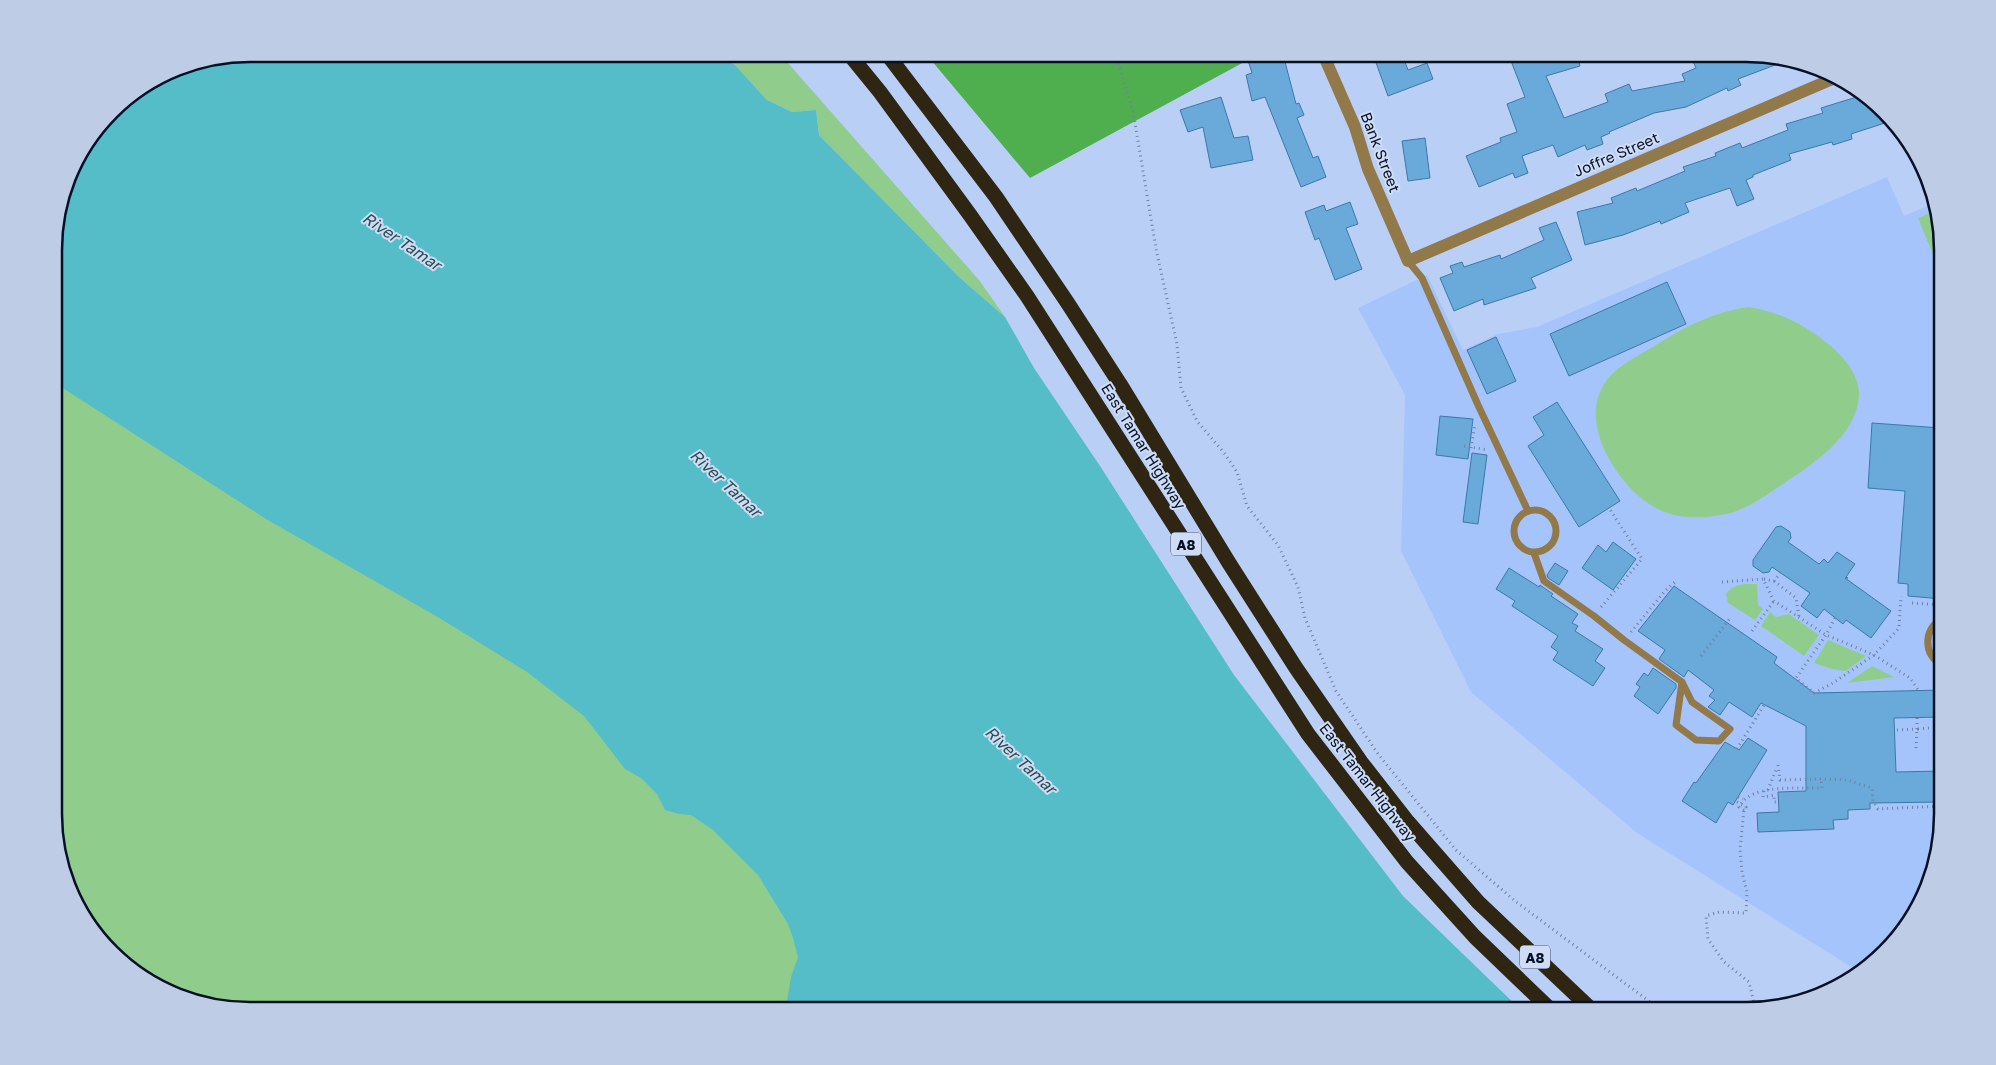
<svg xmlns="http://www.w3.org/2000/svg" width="1996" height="1065" viewBox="0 0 1996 1065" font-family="'Golos Text',sans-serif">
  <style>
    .built { fill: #a6c4fc }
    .green { fill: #90cd8d }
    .forest { fill: #4fae4d }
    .water { fill: #54bdc7 }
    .building { fill: #6aaadb; stroke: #3a79a8 }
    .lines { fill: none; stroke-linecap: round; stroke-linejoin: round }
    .path { stroke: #7081a1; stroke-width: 3; stroke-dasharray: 1 4; stroke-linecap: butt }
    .lane { stroke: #927949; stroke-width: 7 }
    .street { stroke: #927949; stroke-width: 12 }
    .highway { stroke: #2e2513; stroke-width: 15 }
    .labels { text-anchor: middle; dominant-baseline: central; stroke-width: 4; stroke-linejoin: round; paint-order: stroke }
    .shield { fill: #cedcf6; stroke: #424e65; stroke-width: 1 }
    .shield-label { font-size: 14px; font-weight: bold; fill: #061127 }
    .street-label { font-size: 15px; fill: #061127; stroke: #cedcf6 }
    .water-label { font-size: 16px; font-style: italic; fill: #2d4d50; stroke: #cedcf6 }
    .rim { fill: none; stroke: #061127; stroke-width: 2.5 }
  </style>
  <rect width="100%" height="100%" fill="#bacff6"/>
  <polygon class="built" points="1887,177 1904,216 1932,204 1941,225 1942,815 1922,902 1893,944 1861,973 1637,833 1471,692 1401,551 1405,395 1358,308 1427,275 1463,350 1498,334 1537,327"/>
  <g class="green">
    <polygon points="717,54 780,54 979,280 1005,317 959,277 819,135 816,110 792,112 767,100 735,65"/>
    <polygon points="1935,211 1941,225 1941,274 1918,218"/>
    <path d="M1749 307C1779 312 1804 324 1827 343 1842 355 1860 374 1859 396 1856 438 1811 465 1780 486 1765 496 1751 506 1734 512 1721 516 1703 518 1689 517 1669 517 1649 506 1635 493 1606 464 1578 413 1610 376 1621 364 1639 355 1653 347 1684 327 1713 312 1749 307Z"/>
    <polygon points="54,331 292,494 993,1011 251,1011 163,991 94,934 69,890 55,840"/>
    <path d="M1757 584 1758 605 1763 609 1755 620 1728 603 1726 594C1733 583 1745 584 1757 584Z"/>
    <polygon points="1770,612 1776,617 1789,614 1819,635 1804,656 1761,626"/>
    <polygon points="1828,640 1866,656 1846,671 1832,669 1814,663"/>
    <polygon points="1872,666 1894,677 1847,683"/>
  </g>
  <polygon class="forest" points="926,54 1237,54 1246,61 1030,178"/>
  <polygon class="water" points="251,54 717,54 735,65 767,100 792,112 816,110 819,135 959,277 1005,317 1034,368 1100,466 1234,675 1403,896 1522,1011 797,1011 787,1001 791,977 798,957 793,938 788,924 758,875 713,830 691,815 679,814 665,810 657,794 641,778 625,769 584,716 527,672 436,616 266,519 55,383 54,237 74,163 121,103 175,69"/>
  <g class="building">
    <polygon points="1246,54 1283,54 1296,104 1299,103 1304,115 1297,118 1313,158 1318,156 1326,177 1301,187 1265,97 1252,101 1246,75 1252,73"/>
    <polygon points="1382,54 1402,54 1408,70 1427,63 1433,79 1388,96 1374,57"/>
    <polygon points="1531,54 1577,54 1580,66 1546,76 1564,118 1608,102 1605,94 1629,84 1632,91 1685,81 1682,74 1696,68 1692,59 1703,54 1746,54 1783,62 1738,79 1741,85 1728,91 1727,88 1686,107 1654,113 1609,132 1610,133 1601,137 1603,144 1587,150 1585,145 1558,157 1553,145 1522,156 1528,173 1515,178 1513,173 1479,187 1466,156 1501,142 1500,138 1517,132 1507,104 1525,97 1511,61"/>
    <polygon points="1863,95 1875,103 1891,121 1851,134 1852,139 1833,145 1832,142 1789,154 1791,160 1753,175 1753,177 1746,180 1754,199 1737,206 1730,188 1685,203 1689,212 1661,224 1660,221 1623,235 1585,245 1577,212 1613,203 1611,198 1636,188 1637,191 1685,171 1683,167 1716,156 1715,153 1740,143 1742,148 1788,130 1786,124 1823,113 1821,108"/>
    <polygon points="1221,97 1234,138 1248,136 1253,160 1211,168 1203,127 1188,132 1180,110"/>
    <polygon points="1425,138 1430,178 1408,181 1402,141"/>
    <polygon points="1350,202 1358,224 1346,228 1362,269 1335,280 1319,238 1315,240 1305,212 1324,205 1326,211"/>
    <polygon points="1556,222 1572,260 1531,278 1536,288 1484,305 1483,299 1454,311 1440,278 1453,273 1450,266 1462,262 1464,267 1500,255 1501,259 1544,240 1539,228"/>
    <polygon points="1667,282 1686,324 1569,376 1550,334"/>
    <polygon points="1496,337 1516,381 1487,394 1467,350"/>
    <polygon points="1557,402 1620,501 1579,527 1528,446 1544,435 1533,417"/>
    <polygon points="1440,416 1473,419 1468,459 1436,455"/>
    <polygon points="1872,423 1941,428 1942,599 1908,596 1908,584 1898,583 1905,491 1868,488"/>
    <polygon points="1472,453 1487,455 1478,524 1463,522"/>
    <polygon points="1781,526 1790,532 1791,538 1788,542 1819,564 1824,559 1828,563 1837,552 1855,564 1846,577 1848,578 1845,578 1891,611 1871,638 1846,620 1843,624 1824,609 1817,618 1801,606 1810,593 1772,567 1769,572 1763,573 1753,566 1753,560 1776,527"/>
    <polygon points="1613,542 1636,559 1613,590 1582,568 1598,545 1606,552"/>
    <polygon points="1555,563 1568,571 1559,585 1548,578 1547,575"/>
    <polygon points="1509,568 1539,587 1540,585 1553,594 1551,596 1578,614 1572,623 1578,626 1575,631 1603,649 1595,661 1605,668 1593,686 1553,660 1558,652 1551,647 1558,636 1512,606 1515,601 1496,589"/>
    <polygon points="1674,586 1777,657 1774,663 1814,693 1942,690 1942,717 1894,718 1896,772 1942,771 1942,802 1870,803 1870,809 1848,810 1848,819 1833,820 1834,829 1758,832 1757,813 1779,812 1778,792 1806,791 1806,726 1761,703 1752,717 1729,702 1720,715 1708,707 1715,700 1709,696 1714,690 1688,670 1684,677 1659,659 1665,650 1638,631"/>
    <polygon points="1653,668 1676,684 1676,688 1658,714 1634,696 1640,687 1636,684 1644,673 1648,676"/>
    <polygon points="1748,738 1767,750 1733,805 1728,802 1716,823 1682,801 1694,782 1696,783 1725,742 1739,750"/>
  </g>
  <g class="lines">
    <g class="path">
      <polyline points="1115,54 1133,111 1156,249 1177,344 1181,388 1197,421 1225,454 1237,472 1247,506 1278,545 1298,587 1305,618 1336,691 1378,754 1456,850 1515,901 1662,1011"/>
      <polyline points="1464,446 1488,450"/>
      <polyline points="1471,448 1475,424"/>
      <polyline points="1764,579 1774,581 1781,572"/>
      <polyline points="1774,581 1796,598 1799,616"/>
      <polyline points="1722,582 1763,579 1774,601 1826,635 1874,655 1910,678 1919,691"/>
      <polyline points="1912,603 1942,605"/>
      <polyline points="1601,607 1642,559 1609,508"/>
      <polyline points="1835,618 1826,635 1796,678 1814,693 1833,683 1874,655 1899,628 1901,596"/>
      <polyline points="1752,631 1774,601"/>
      <polyline points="1631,632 1665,591 1675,582"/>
      <polyline points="1701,656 1731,617"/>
      <polyline points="1897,730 1917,729 1917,718"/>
      <polyline points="1916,748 1917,729 1941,727"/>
      <polyline points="1737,749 1764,705"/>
      <polyline points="1778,765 1780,780 1821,779 1847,780 1872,788 1873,801 1878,809 1942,806"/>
      <polyline points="1768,790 1777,767"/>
      <polyline points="1764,791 1763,797 1774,795 1774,802 1779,802"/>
      <polyline points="1738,797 1743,799"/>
      <polyline points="1737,802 1746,807 1744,810 1740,849 1742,872 1747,892 1746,913 1719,912 1706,916 1708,939 1724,962 1749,982 1756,1011"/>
      <polyline points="1938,806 1939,816"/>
      <path d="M1744 810 1739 807C1751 783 1798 789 1822 788L1821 779"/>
    </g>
    <g class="lane">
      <polyline points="1408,261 1422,278 1478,405 1528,511"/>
      <circle cx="1535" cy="531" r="21"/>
      <polyline points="1534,553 1544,581 1594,616 1624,640 1682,682 1692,702 1730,729 1719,741 1696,740 1676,725 1682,682"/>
      <path d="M1942 619C1923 628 1923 656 1942 665"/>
    </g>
    <polyline class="street" points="1323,54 1355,127 1368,169 1408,261 1837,77"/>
    <g class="highway">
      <polyline points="849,54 880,92 970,215 1027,296 1308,734 1407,862 1475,937 1552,1011"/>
      <polyline points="887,54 996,197 1067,302 1120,384 1229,563 1296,668 1361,762 1408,822 1478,902 1593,1011"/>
    </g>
  </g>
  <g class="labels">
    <g class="shield">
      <rect x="1171" y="532.5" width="30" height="23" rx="4"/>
      <rect x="1520" y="945.5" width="30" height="23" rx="4"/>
    </g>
    <g class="shield-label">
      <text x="1186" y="544">A8</text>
      <text x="1535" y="957">A8</text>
    </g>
    <g class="street-label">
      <text transform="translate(1381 152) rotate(69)">Bank Street</text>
      <text transform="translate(1616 154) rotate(-23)">Joffre Street</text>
      <text transform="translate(1144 446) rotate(58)">East Tamar Highway</text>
      <text transform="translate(1368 782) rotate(52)">East Tamar Highway</text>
    </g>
    <g class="water-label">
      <text transform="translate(402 241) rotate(34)">River Tamar</text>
      <text transform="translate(726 483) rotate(43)">River Tamar</text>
      <text transform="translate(1021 760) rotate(43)">River Tamar</text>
    </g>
  </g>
  <path d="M0 0H1996V1065H0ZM250 62H1746A188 188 0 0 1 1934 250V814A188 188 0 0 1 1746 1002H250A188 188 0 0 1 62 814V250A188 188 0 0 1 250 62Z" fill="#becce5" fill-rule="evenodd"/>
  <path class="rim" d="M250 62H1746A188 188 0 0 1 1934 250V814A188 188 0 0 1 1746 1002H250A188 188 0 0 1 62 814V250A188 188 0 0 1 250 62Z"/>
</svg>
